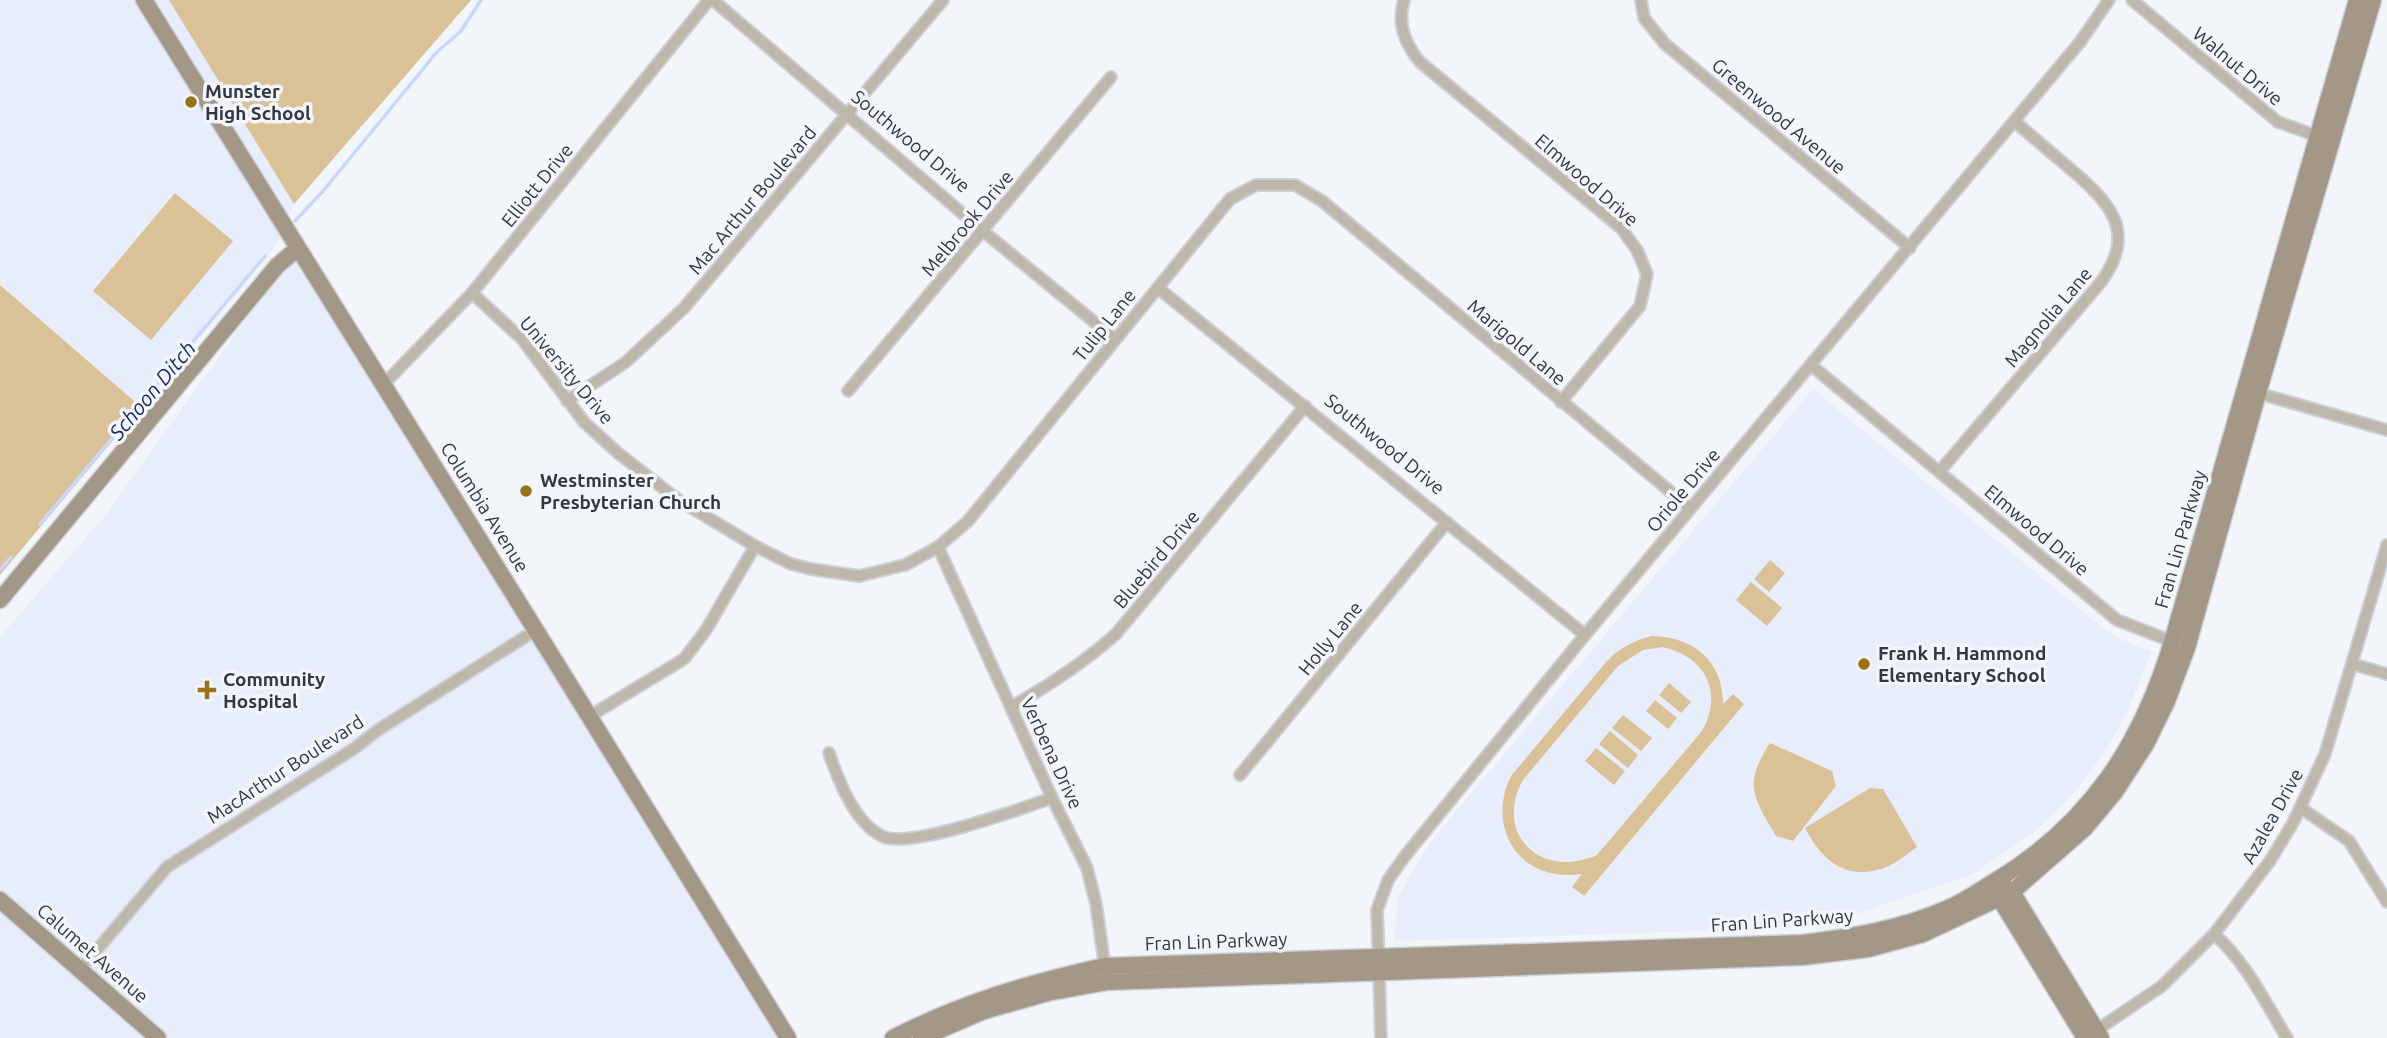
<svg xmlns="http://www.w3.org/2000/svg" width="2387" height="1038" viewBox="0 0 2387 1038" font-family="Ubuntu,sans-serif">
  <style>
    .built { fill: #e7edfb }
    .green { fill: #dac197; fill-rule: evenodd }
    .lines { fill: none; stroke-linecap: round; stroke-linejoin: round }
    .stream { stroke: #cad7fa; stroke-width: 3.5 }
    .street-casing { stroke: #cccfd5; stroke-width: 14 }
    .secondary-casing { stroke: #cccfd5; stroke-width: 19 }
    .street { stroke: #beb7ab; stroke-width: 10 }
    .secondary { stroke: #a39887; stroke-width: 16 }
    .poi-dot { fill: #99701c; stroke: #f2f5fa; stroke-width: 2.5 }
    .labels { text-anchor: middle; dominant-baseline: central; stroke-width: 7; stroke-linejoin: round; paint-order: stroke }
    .street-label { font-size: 19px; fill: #333743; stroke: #f2f5fa }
    .poi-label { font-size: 19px; font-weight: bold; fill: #333743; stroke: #f2f5fa; text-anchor: start }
    .water-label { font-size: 21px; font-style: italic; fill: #1a2969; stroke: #f2f5fa }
  </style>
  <rect width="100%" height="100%" fill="#f2f5fa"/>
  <g class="built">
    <polygon points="0,0 471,0 294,204 275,247 141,407 0,285"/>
    <polygon points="297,249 788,1038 0,1038 0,637 103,518"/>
    <polygon points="1813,389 2093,620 2116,637 2151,652 2130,706 2114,737 2091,771 2068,800 2036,831 1973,874 1818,927 1394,941 1398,897 1430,842"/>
  </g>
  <g class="green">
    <polygon points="169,0 471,0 294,204"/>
    <polygon points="175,193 233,241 151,340 93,291"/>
    <polygon points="0,285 141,407 0,575"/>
    <polygon points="1770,560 1785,573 1769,592 1754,579"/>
    <polygon points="1751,582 1782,608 1767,626 1736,600"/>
    <path d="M1652 636C1694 637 1723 661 1723 704L1733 694 1744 704 1584 896 1572 887 1582 874C1521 883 1485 830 1511 776L1607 661C1621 647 1633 641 1652 636ZM1662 647C1705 656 1724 692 1702 731L1597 855C1541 880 1493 834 1523 780L1618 666 1643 650Z"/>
    <polygon points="1669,683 1691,702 1681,713 1659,695"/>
    <polygon points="1655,700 1677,718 1668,729 1646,711"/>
    <polygon points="1623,715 1652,738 1641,751 1612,728"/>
    <polygon points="1610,731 1638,755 1628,768 1599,744"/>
    <path d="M1770 743 1832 771 1836 786 1793 841 1776 836C1753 797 1743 784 1770 743Z"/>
    <polygon points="1596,748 1625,771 1614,785 1585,761"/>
    <path d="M1870 788 1883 789 1917 847C1907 854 1895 864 1884 868 1846 881 1822 861 1805 828Z"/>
  </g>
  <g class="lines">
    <g class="stream">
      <polyline points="295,221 323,191 437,52 461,31 481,0"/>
      <polyline points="40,524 265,256"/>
      <polyline points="0,570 11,557"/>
    </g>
    <defs>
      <g id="street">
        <polyline points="713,0 983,231 1115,339"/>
        <path d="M1404 0C1397 23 1405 44 1420 62L1621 228 1637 250 1647 274 1640 306 1561 402"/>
        <polyline points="1641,0 1644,18 1665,44 1910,248"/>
        <polyline points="2132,0 2278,122 2323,138"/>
        <polyline points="1158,288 1585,635"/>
        <polyline points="472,293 522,339 584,422 618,453 677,499 755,546 791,564 811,569 859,576 905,565 938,547 968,521 1230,199 1256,185 1295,185 1322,201 1690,508"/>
        <polyline points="1811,365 2117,620 2176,643"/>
        <polyline points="384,384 472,293 709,0"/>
        <polyline points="848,391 1111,77"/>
        <polyline points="2254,392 2387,430"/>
        <polyline points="567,401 626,362 684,308 943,0"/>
        <path d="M1940 471 2101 282C2139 230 2108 201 2067 166 2049 151 2032 136 2014 121"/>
        <polyline points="938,547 1052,798 1087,868 1096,904 1107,982"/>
        <polyline points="2352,664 2387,674"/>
        <path d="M1011 707C1050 685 1082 664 1116 634L1305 406"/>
        <polyline points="590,716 684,659 706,630 755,546"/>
        <path d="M829 753C838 780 856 826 884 837 913 848 1020 809 1052 798"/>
        <polyline points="1240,775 1447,522"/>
        <polyline points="2301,808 2349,841 2387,902"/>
        <path d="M2214 934C2246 962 2265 1002 2287 1038"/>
        <polyline points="80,970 167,867 355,748 378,730 536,630"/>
        <polyline points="2091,1034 2162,986 2214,934 2270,861 2294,821 2325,754 2387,545"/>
        <polyline points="1381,1038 1377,910 1388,880 1405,856 1585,635 2080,42 2109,0"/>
      </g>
      <g id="secondary">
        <path d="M144 0C358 346 575 691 788 1038"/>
        <polyline points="0,600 277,266 297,249"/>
        <polyline points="2005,887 2012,892 2101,1038"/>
        <polyline points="1998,890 2000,899 2085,1038"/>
        <polyline points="0,900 158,1038"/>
        <path d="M893 1038C961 1003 1031 982 1105 966L1802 943C1851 937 1900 929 1946 909 1964 902 1980 890 1997 880 2090 823 2141 745 2172 642L2357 0"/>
        <polyline points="921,1038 984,1011 1047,993 1107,982 1802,957 1868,949 1923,934 2012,892 2085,828 2115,792 2146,744 2167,701 2187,648 2258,393 2373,0"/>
      </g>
    </defs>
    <use href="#street" class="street-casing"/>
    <use href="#secondary" class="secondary-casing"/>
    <use href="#street" class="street"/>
    <use href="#secondary" class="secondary"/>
  </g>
  <g class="poi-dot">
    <circle cx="191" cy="102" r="7"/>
    <circle cx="526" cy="491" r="7"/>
    <circle cx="1864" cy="664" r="7"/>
    <path d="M203.5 679.5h7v7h7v7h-7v7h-7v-7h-7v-7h7z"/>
  </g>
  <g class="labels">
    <g class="street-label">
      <text transform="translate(2238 66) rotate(40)">Walnut Drive</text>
      <text transform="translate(1779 116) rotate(40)">Greenwood Avenue</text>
      <text transform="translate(911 141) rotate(40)">Southwood Drive</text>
      <text transform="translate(1587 180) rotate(41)">Elmwood Drive</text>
      <text transform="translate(537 185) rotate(-51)">Elliott Drive</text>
      <text transform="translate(752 200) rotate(-50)">Mac Arthur Boulevard</text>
      <text transform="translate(967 223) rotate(-50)">Melbrook Drive</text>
      <text transform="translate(2048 317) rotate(-50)">Magnolia Lane</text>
      <text transform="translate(1104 325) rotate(-51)">Tulip Lane</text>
      <text transform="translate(1517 342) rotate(40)">Marigold Lane</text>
      <text transform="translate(567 370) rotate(50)">University Drive</text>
      <text transform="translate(1385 444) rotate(39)">Southwood Drive</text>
      <text transform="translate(1683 490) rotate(-50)">Oriole Drive</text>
      <text transform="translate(485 507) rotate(58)">Columbia Avenue</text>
      <text transform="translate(2037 530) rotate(40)">Elmwood Drive</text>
      <text transform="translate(2180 539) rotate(-74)">Fran Lin Parkway</text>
      <text transform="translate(1156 559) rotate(-50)">Bluebird Drive</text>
      <text transform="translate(1330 638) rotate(-51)">Holly Lane</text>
      <text transform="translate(1052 753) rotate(65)">Verbena Drive</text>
      <text transform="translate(285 769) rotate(-33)">MacArthur Boulevard</text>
      <text transform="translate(2272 816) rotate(-61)">Azalea Drive</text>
      <text transform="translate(1782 920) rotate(-4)">Fran Lin Parkway</text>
      <text transform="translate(1216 941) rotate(-2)">Fran Lin Parkway</text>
      <text transform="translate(93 953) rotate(41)">Calumet Avenue</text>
    </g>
    <g class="poi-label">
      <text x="205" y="91">Munster<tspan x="205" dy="22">High School</tspan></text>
      <text x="540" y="480">Westminster<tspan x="540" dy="22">Presbyterian Church</tspan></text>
      <text x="1878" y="653">Frank H. Hammond<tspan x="1878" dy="22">Elementary School</tspan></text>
      <text x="223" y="679">Community<tspan x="223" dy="22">Hospital</tspan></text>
    </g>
    <g class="water-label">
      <text transform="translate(152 390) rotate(-50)">Schoon Ditch</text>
    </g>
  </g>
</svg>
